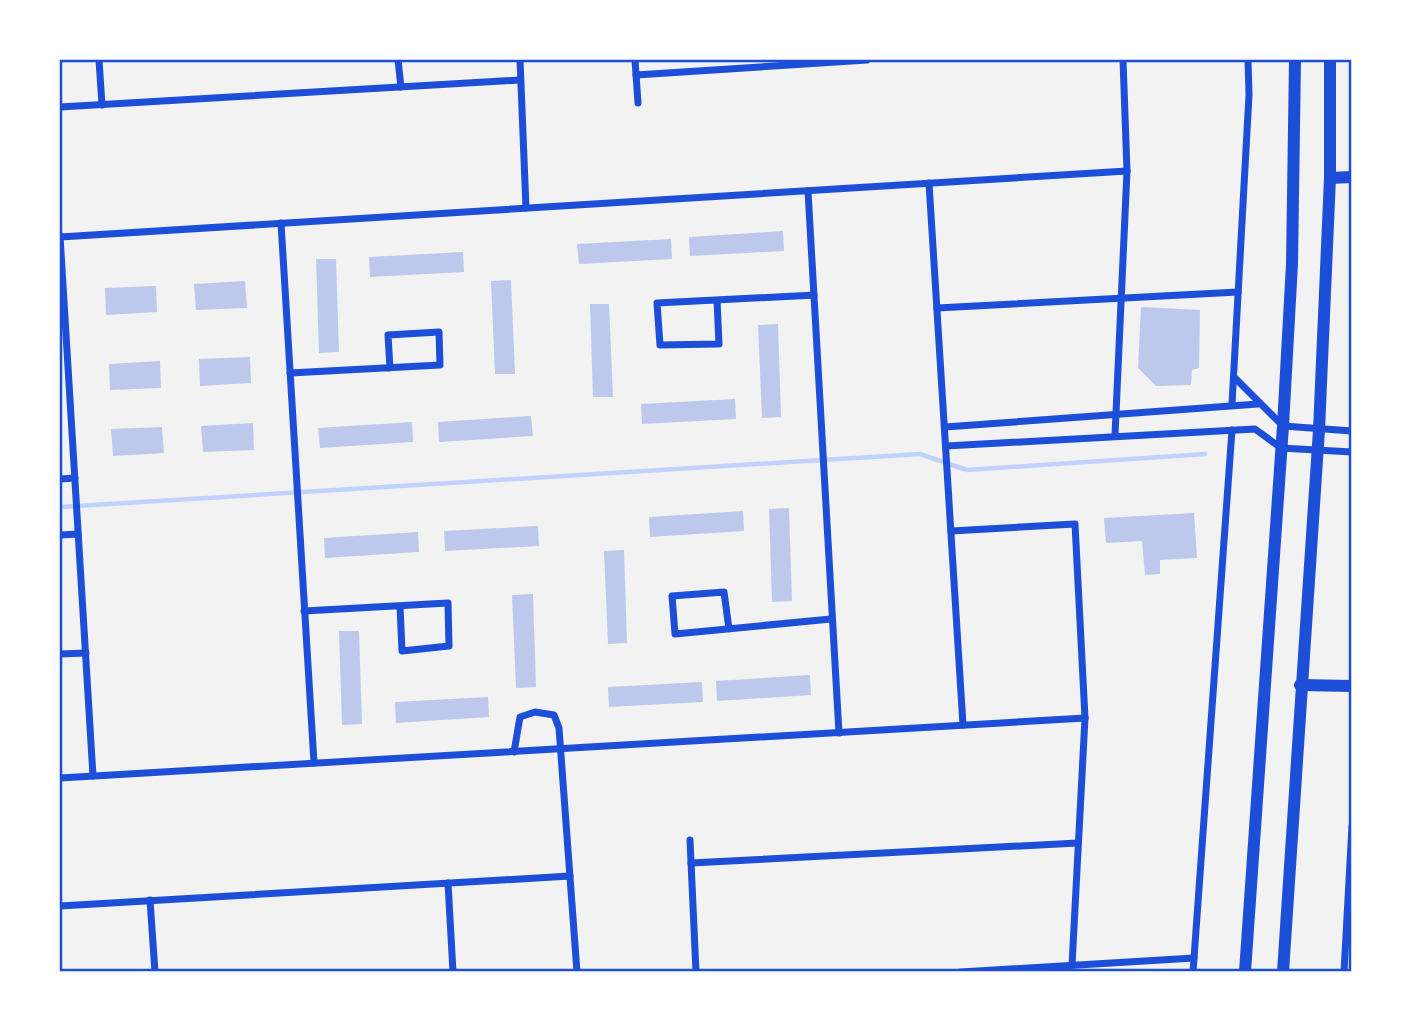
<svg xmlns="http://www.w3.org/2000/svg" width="1411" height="1031" viewBox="0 0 1411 1031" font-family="Merriweather,serif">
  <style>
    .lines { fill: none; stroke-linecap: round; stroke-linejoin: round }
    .stream { stroke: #bfd3fe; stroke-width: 4.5 }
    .building { fill: #bdc9ec }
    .minor { stroke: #1d4ed8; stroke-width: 7 }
    .primary { stroke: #1d4ed8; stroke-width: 12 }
    .neatline { fill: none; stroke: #1d4ed8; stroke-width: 2.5 }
  </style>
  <rect width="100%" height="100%" fill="#f2f2f2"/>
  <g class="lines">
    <polyline class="stream" points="60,507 920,454 967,470 1205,454"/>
  </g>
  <g class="building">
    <polygon points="783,231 784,251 690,256 689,237"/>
    <polygon points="671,239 672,259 579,264 577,244"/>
    <polygon points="463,252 464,272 370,277 369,257"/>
    <polygon points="316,259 336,259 339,352 319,353"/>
    <polygon points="511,280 515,374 495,374 491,281"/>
    <polygon points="245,281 247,308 196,310 194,284"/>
    <polygon points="156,286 157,312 106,315 105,288"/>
    <polygon points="590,304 609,304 613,397 593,397"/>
    <polygon points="1141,307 1200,310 1199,368 1192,370 1191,385 1156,386 1138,368"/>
    <polygon points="778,324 781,417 762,418 758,325"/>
    <polygon points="250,357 251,383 200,386 199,359"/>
    <polygon points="160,361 161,388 110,390 109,364"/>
    <polygon points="735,399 736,419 642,424 641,404"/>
    <polygon points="531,416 533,436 439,442 438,422"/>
    <polygon points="412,422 413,442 320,448 318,428"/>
    <polygon points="253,423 254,450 203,452 201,426"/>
    <polygon points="162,427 164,453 113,456 111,429"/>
    <polygon points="789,508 792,601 772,602 769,509"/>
    <polygon points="743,511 744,531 650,537 649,517"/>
    <polygon points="1194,513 1197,558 1160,560 1160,574 1145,575 1142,541 1106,543 1104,518"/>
    <polygon points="538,526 539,546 445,551 444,531"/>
    <polygon points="418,532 419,552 325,558 324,538"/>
    <polygon points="624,550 627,643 608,644 604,551"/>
    <polygon points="533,594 536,687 516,688 512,595"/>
    <polygon points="339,631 359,631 362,724 342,725"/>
    <polygon points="810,675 811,695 717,701 716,681"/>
    <polygon points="702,682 703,702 609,707 608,687"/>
    <polygon points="488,697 489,717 396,723 395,702"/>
  </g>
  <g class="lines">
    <g class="minor">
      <polyline points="99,60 102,105"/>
      <polyline points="398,60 401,87"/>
      <polyline points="520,60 526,208"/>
      <polyline points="635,60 638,103"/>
      <polyline points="636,75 867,60"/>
      <polyline points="60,107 520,80"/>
      <polyline points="929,183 963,725"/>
      <polyline points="808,191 839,733"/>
      <polyline points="281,223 314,763"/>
      <polyline points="60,236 93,776"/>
      <polyline points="60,237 1127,171"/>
      <path d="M717 300 719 344 660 345 657 303C710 300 762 298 814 295"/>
      <polyline points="937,308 1238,292"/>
      <polyline points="290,373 440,365 439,332 388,335 390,368"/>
      <polyline points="1234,377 1283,426 1352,431"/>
      <polyline points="1232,404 1249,95 1248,60"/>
      <polyline points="945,427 1258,404"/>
      <polyline points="1115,435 1127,171 1123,60"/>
      <polyline points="946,446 1255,429 1281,448 1352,452"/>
      <polyline points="60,479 75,478"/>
      <polyline points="951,531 1075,524 1085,718 1072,965"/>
      <polyline points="60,535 78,534"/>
      <polyline points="304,611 448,603 449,646 402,651 400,606"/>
      <polyline points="729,629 724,592 672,596 675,634 831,619"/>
      <polyline points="60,654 86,653"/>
      <polyline points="514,752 520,717 535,712 554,715 559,728 577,972"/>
      <polyline points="60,778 1085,718"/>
      <polyline points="690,840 696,972"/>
      <polyline points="691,863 1078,843"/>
      <polyline points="448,883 453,972"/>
      <polyline points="150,900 155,972"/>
      <polyline points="60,906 570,876"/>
      <polyline points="961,972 1194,958"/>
      <polyline points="1193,972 1232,430"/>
      <polyline points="1344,972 1352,826"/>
    </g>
    <g class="primary">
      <polyline points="1330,178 1352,177"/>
      <polyline points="1300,685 1352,686"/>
      <polyline points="1245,972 1283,426 1292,264 1295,60"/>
      <polyline points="1283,972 1319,430 1330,178 1330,60"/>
    </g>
  </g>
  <rect width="1411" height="1031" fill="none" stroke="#ffffff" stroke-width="122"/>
  <rect x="61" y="61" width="1289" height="909" class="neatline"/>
</svg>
